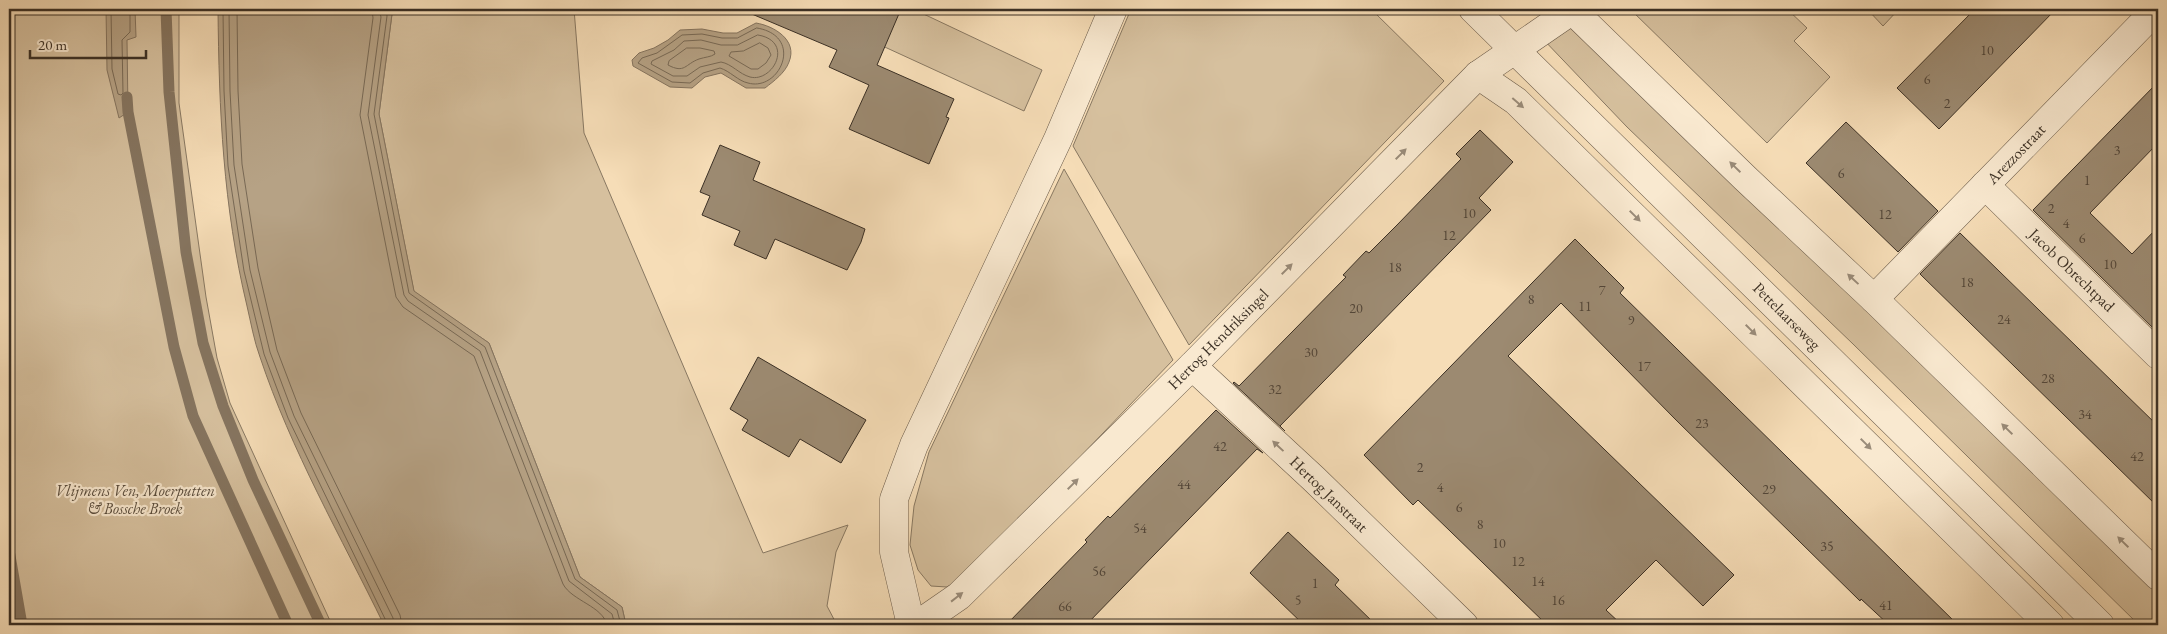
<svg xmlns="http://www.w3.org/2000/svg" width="2167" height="634" viewBox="0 0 2167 634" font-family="'EB Garamond',serif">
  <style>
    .green { fill: #d6c09e; stroke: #887862 }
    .water { fill: #b6a285; stroke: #85745f }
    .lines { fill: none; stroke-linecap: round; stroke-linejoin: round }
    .shore { stroke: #786955; stroke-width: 1 }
    .stream { stroke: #85745f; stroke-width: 11 }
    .building { fill: #9c8a71; stroke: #3b3025 }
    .minor-casing { stroke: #6a5b4a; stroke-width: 29 }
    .minor { stroke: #f9e9d0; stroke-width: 28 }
    .oneway { fill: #9a8c7a }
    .labels { text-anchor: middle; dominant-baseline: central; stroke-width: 4.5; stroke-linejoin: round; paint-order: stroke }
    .number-label { font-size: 14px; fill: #534638 }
    .street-label { font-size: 16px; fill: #3b3025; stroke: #f9e9d0 }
    .park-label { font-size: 16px; font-style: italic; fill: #5a4d3d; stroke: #f9e9d0 }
  </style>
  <rect width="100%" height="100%" fill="#f6ddb7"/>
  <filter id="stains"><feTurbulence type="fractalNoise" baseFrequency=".004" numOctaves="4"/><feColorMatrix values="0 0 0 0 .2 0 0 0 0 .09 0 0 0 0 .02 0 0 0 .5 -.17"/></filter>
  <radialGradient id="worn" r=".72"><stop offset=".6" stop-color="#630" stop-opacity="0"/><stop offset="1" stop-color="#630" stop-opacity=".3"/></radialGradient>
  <g class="green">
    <polygon points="9,9 179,9 179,103 206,297 217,358 230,403 332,625 9,625"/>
    <polygon points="390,9 574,9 584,133 763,553 848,525 836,552 827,606 837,625 626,625 622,607 580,577 489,343 414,292 379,114 392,14"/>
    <polygon points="802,9 913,9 1042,70 1024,111"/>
    <polygon points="1131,9 1371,9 1444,81 1189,345 1073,146"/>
    <polygon points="1630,9 1787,9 1807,28 1794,41 1830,77 1767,143"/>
    <polygon points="1867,9 1899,9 1883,26"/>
    <polygon points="1560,13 1605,52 2158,593 2158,625 2139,625 1853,344 1627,127 1541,37"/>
    <polygon points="1064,169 1173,360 966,576 947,587 931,586 918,570 910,545 914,506 929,452"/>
  </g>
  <g class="water">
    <polygon points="106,9 135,9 136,37 127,40 128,112 119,118 107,70"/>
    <path d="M218 9H390L392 14 379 114 414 291 489 343 580 577 622 607 626 625H384C341 537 291 450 260 357 254 341 251 323 247 306 223 206 219 110 218 9Z"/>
    <path d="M756 23C774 26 798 40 789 62 785 73 774 81 765 88H746L721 73 705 77 692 88 670 87 633 66 632 60 639 53 654 48 668 40 680 30 702 29 723 33H737Z"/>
  </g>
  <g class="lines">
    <g class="shore">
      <polyline points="111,9 112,69 118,94 121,95 123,93 122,40 130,32 130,9"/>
      <polyline points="223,9 224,91 228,166 244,271 264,354 288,418 388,625"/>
      <polyline points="229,9 230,91 234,165 250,270 270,352 294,416 393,618 394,625"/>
      <polyline points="237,9 238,91 242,164 258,268 277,350 301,413 400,615 402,625"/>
      <path d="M372 9 373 18 360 115 396 297 403 307 474 356 563 584C572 601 603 606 607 625"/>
      <polyline points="379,9 381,17 368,115 404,295 408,301 480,351 569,581 612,614 615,625"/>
      <polyline points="386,9 387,16 374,114 409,293 485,347 575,579 617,610 621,625"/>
      <path d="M757 28C805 36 780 92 748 83 738 81 730 71 720 68L703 73 690 83 672 82 638 63 642 58 657 53 682 35 702 34 722 38H737Z"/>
      <path d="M758 35C795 41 773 83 750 77 739 74 732 64 721 62L700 67 687 76H673L651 64 652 61 674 50 684 41 701 40 721 45H737Z"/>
      <polygon points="760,43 768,48 771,55 766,63 758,69 751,69 729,56 731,52 743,51"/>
      <path d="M687 48H700L714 51 715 54C711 57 705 57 699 59 685 64 685 74 668 65L669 61Z"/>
    </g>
    <g class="stream">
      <polyline points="166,9 169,92 186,252 203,343 223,406 253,480 321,625"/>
      <polyline points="127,97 128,112 174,347 193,416 288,625"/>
      <polyline points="9,550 22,625"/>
    </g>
  </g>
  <g class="building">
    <polygon points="740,9 901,9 877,65 954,99 946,117 949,118 929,164 849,129 869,85 829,67 837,50"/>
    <polygon points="1975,9 2056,9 1939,129 1897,88"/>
    <polygon points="2158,82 2158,143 2090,213 2132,254 2158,227 2158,333 2033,210"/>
    <polygon points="1846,122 1938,211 1898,252 1806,163"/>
    <polygon points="1480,130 1513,162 1479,198 1491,210 1280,426 1285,431 1233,383 1234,382 1239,386 1346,277 1343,275 1366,251 1369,253 1397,225 1461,159 1456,154"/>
    <polygon points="720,145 760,162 753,180 865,229 861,242 847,270 775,239 766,259 734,245 740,231 702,215 710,196 700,192"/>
    <polygon points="1960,233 2158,426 2158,507 1920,274"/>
    <polygon points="1575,239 1624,288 1620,293 1958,625 1889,625 1861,599 1860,601 1676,420 1561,303 1508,356 1734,575 1703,606 1656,560 1606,610 1622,625 1547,625 1418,500 1413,505 1364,455"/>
    <polygon points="758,357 866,420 841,463 800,439 789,457 742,430 748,420 730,409"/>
    <polygon points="1216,410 1263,453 1257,449 1086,625 1006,625 1087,542 1085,540 1108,516 1110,518"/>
    <polygon points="1288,532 1339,580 1335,585 1376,625 1304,625 1250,573"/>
  </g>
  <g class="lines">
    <defs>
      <g id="minor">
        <polyline points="1473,9 2100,625"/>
        <polyline points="1572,10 1745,178 1874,299 2158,576"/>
        <polyline points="1478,75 1516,101 2050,625"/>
        <polyline points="1985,185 2158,355"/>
        <polyline points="1874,299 2157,9"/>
        <polyline points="1192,366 1314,479 1464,625"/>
        <polyline points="911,625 894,552 894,499 914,445 1058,139 1113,9"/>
        <polyline points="917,625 959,596 1192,366 1478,75 1574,9"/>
      </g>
    </defs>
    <use href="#minor" class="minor-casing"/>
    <use href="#minor" class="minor"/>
  </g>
  <defs><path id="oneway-solid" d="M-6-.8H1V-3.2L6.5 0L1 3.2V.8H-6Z" transform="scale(1.25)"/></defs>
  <g class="oneway">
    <use href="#oneway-solid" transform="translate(1518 103) rotate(41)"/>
    <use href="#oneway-solid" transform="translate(1401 154) rotate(-45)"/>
    <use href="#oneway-solid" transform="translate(1735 167) rotate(-136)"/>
    <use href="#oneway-solid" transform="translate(1635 216) rotate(45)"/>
    <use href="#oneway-solid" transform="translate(1287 269) rotate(-45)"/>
    <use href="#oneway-solid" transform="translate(1853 279) rotate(-137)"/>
    <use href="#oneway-solid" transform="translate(1751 330) rotate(45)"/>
    <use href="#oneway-solid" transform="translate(2007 429) rotate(-136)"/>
    <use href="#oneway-solid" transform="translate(1866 444) rotate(45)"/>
    <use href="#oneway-solid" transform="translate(1278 446) rotate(-137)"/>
    <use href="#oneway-solid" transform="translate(1073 484) rotate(-45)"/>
    <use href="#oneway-solid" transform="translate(2123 542) rotate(-136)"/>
    <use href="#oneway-solid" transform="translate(957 597) rotate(-38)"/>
  </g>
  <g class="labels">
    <g class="number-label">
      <text x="1987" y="50">10</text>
      <text x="1927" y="79">6</text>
      <text x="1947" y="103">2</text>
      <text x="2117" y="150">3</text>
      <text x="1841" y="173">6</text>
      <text x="2087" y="180">1</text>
      <text x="2051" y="208">2</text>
      <text x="1469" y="213">10</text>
      <text x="1885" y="214">12</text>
      <text x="2066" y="223">4</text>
      <text x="1449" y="235">12</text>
      <text x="2082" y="238">6</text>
      <text x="2110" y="264">10</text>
      <text x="1395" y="267">18</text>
      <text x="1967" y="282">18</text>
      <text x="1602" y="290">7</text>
      <text x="1531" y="299">8</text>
      <text x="1585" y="306">11</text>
      <text x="1356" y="308">20</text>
      <text x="2004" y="319">24</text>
      <text x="1631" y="320">9</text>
      <text x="1311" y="352">30</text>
      <text x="1644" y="366">17</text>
      <text x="2048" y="378">28</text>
      <text x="1275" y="389">32</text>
      <text x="2085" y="414">34</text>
      <text x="1702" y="423">23</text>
      <text x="1220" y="446">42</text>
      <text x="2137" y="456">42</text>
      <text x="1420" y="467">2</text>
      <text x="1184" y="484">44</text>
      <text x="1440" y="487">4</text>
      <text x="1769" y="489">29</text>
      <text x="1459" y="507">6</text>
      <text x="1480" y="524">8</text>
      <text x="1140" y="528">54</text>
      <text x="1499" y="543">10</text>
      <text x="1827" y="546">35</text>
      <text x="1518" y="561">12</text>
      <text x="1099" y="571">56</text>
      <text x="1538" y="581">14</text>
      <text x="1315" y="583">1</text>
      <text x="1298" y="600">5</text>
      <text x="1558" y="600">16</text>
      <text x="1886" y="605">41</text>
      <text x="1065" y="606">66</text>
    </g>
    <g class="street-label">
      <text transform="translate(2016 154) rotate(-46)">Arezzostraat</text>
      <text transform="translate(2072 270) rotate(44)">Jacob Obrechtpad</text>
      <text transform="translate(1787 316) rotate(45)">Pettelaarseweg</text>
      <text transform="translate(1218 339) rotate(-45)">Hertog Hendriksingel</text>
      <text transform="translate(1329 494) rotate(44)">Hertog Janstraat</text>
    </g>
    <g class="park-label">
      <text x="135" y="490">Vlijmens Ven, Moerputten<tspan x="135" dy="18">&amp; Bossche Broek</tspan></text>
    </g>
  </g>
  <rect width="2167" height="634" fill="none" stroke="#f6ddb7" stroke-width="30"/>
  <rect x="10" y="10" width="2147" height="614" fill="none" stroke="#3b3025" stroke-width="2.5"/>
  <rect x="15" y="15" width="2137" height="604" fill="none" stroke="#3b3025"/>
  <path d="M30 50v8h116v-8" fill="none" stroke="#3b3025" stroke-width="2.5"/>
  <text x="38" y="50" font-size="15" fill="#3b3025" stroke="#f9e9d0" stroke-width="4" paint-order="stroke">20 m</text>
  <rect width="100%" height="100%" filter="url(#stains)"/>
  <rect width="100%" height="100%" fill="url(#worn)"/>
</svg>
